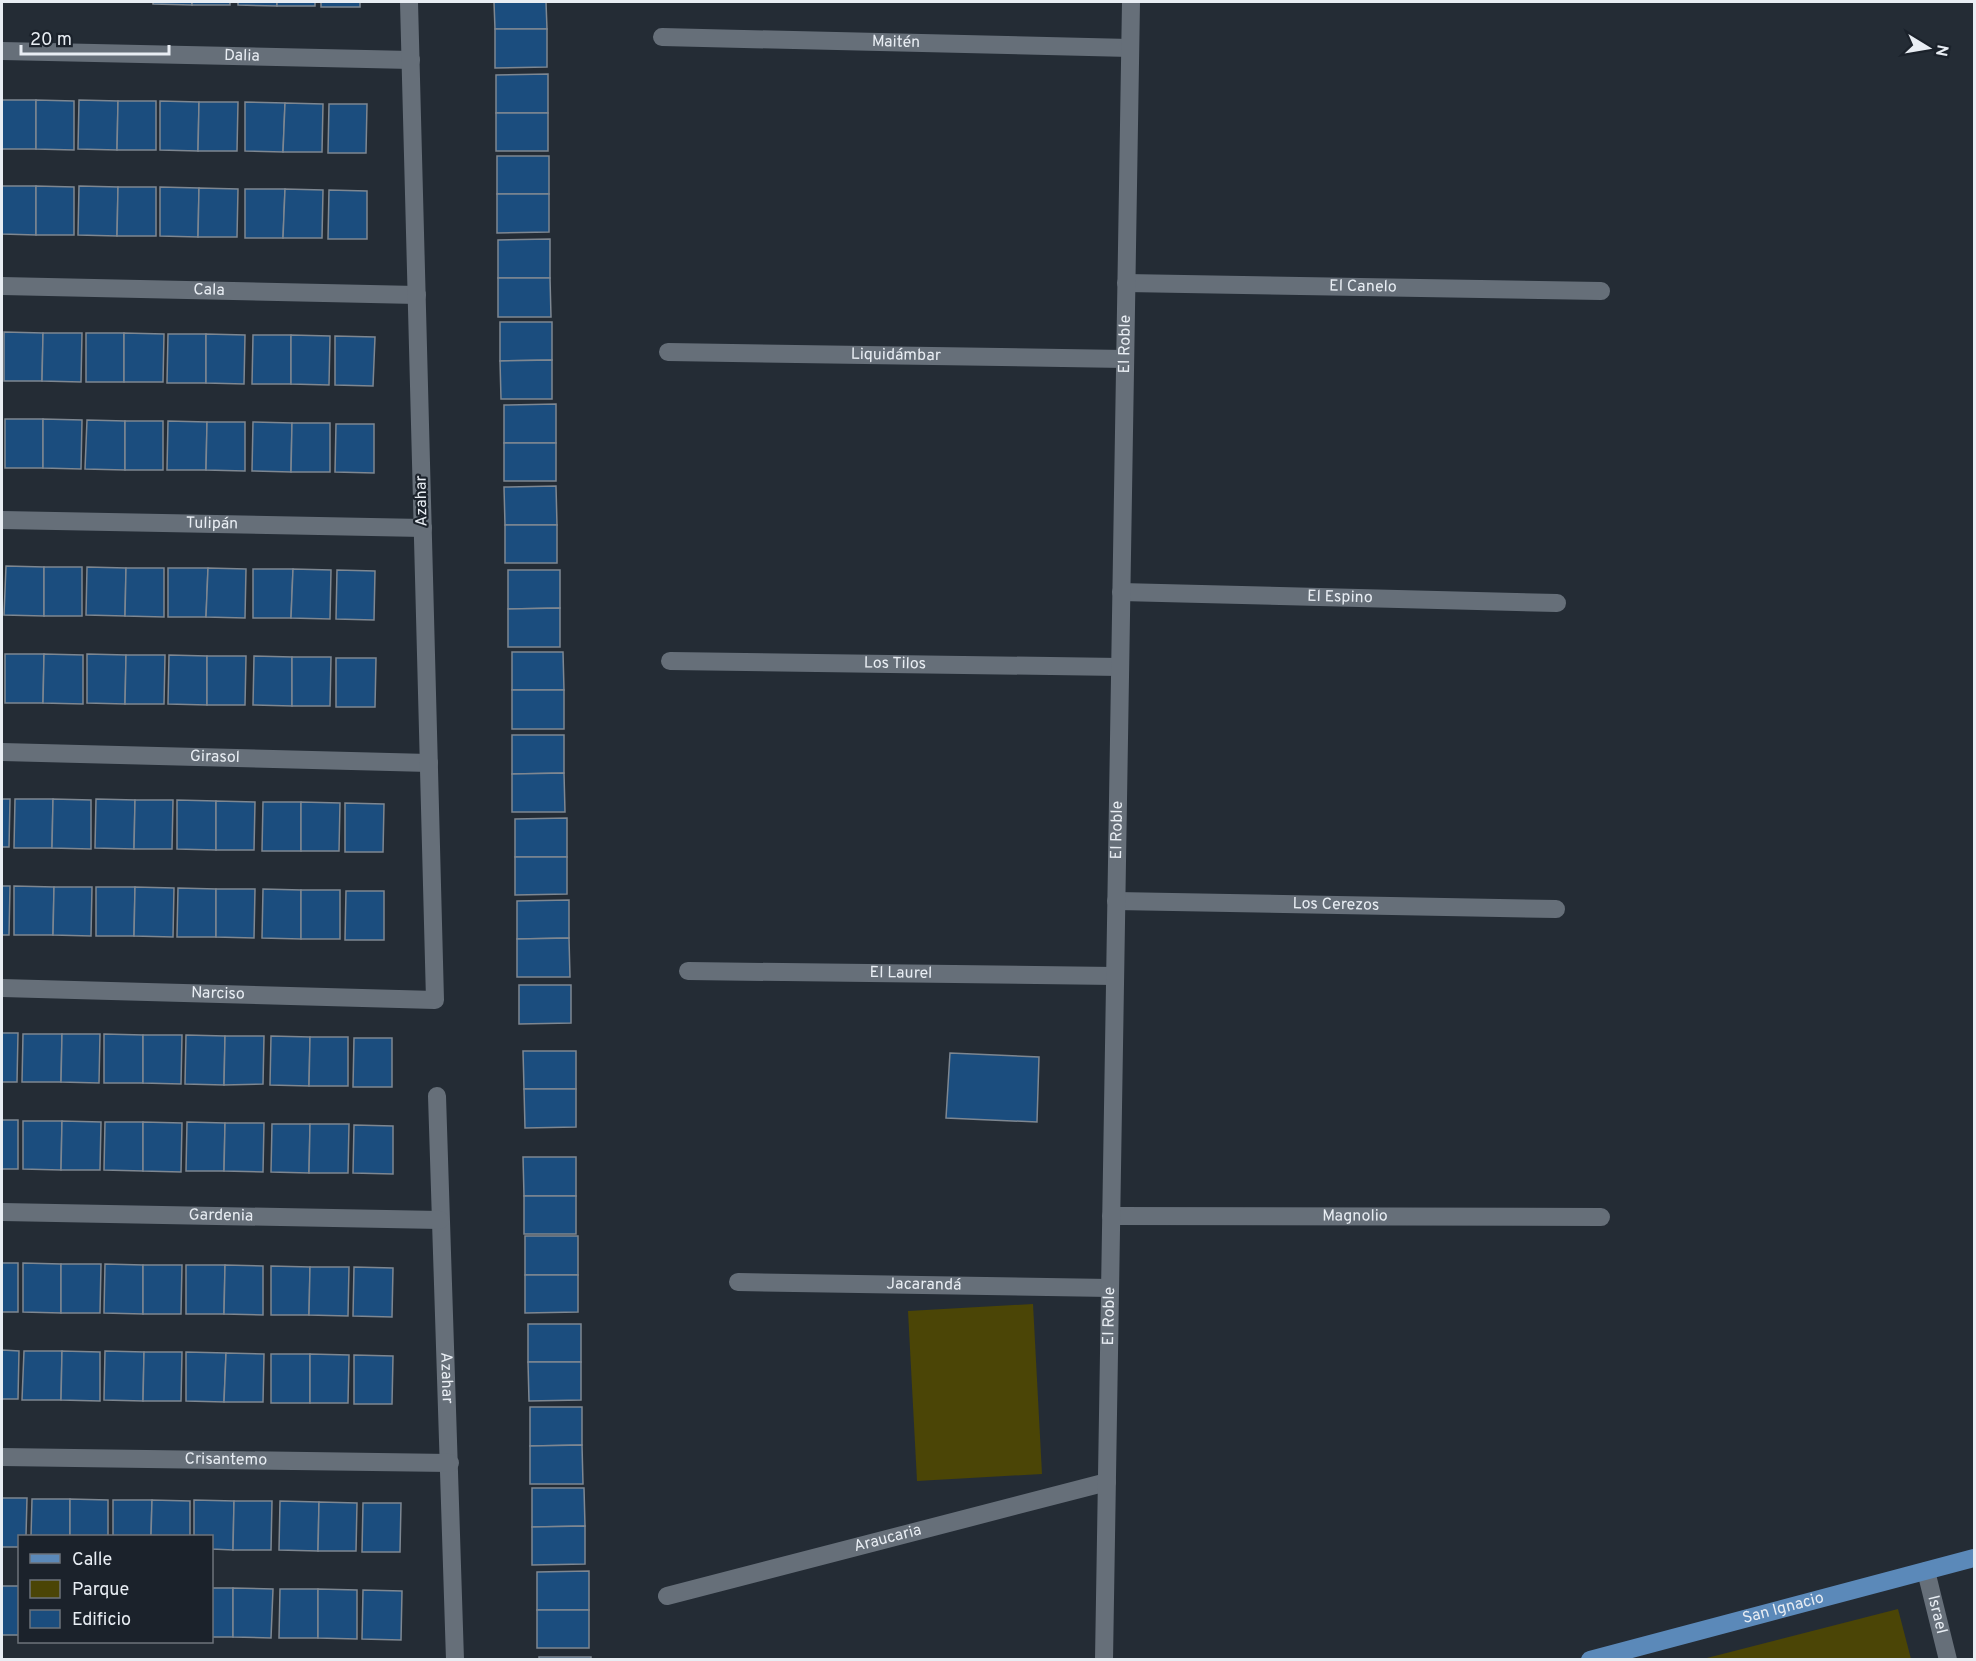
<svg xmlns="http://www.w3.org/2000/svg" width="1976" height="1661" viewBox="0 0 1976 1661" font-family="Overpass,sans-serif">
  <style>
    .green { fill: #4b4506 }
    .building { fill: #1b4d7e; stroke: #7e8791; stroke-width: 1.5 }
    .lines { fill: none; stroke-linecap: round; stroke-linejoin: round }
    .minor { stroke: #666f79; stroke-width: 18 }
    .major { stroke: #5b89b9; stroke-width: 18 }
    .labels { text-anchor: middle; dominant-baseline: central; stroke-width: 4.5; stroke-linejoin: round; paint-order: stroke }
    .street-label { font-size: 16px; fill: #e8edf3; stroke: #1b222b }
  </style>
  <rect width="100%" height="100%" fill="#242c35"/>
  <g class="green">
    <polygon points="1033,1304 1042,1474 917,1481 908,1311"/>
    <polygon points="1898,1609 1911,1659 1703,1659"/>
  </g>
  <g class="building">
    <polygon points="153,2 192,2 192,5 153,4"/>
    <rect x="192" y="2" width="38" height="3"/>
    <polygon points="238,2 277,2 277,6 238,5"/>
    <rect x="277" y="2" width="38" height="4"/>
    <rect x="321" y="2" width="39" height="5"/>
    <polygon points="494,2 546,2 547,29 495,29"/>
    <polygon points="495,29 547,29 547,67 495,68"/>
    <polygon points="548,74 548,113 496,113 496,75"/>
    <rect x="2" y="100" width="34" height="49"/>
    <polygon points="36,100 74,101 74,150 36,149"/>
    <polygon points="79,100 118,101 117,150 78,149"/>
    <polygon points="118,101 156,101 156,150 117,150"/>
    <polygon points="160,101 199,102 198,151 160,150"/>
    <polygon points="199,102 238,102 237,151 198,151"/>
    <polygon points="245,102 285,103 283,152 245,151"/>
    <polygon points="285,103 323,104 322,152 283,152"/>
    <polygon points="329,104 367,104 366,153 328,153"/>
    <rect x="496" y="113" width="52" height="38"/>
    <rect x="497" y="156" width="52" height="38"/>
    <polygon points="2,186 36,186 36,235 2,234"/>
    <polygon points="36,186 74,187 74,235 36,235"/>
    <polygon points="79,186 118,187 117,236 78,235"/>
    <polygon points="118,187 156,187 156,236 117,236"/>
    <polygon points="160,187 199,188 198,237 160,236"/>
    <polygon points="199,188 238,189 237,237 198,237"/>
    <polygon points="245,189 285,189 283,238 245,238"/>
    <polygon points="285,189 323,190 322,238 283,238"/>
    <polygon points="329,190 367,191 367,239 328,239"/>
    <polygon points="497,194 549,194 549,232 497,233"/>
    <polygon points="550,239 550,278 498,278 498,240"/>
    <polygon points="498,278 550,278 551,317 498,317"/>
    <polygon points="500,322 552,322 552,360 500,361"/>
    <polygon points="4,332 43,333 42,381 4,381"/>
    <polygon points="43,333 82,333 81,382 42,381"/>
    <rect x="86" y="333" width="38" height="49"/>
    <polygon points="124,333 164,334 163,382 124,382"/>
    <polygon points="168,334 206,334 206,383 167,383"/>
    <polygon points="206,334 245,335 244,384 206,383"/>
    <polygon points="253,335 291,335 291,384 252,384"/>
    <polygon points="291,335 330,336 329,385 291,384"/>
    <polygon points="335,336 375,337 373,386 335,385"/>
    <polygon points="552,360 552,399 501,399 500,361"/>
    <polygon points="556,404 556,443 504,443 504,405"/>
    <rect x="5" y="419" width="38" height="49"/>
    <polygon points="43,419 82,420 81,469 43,468"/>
    <polygon points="87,420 125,421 125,470 85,469"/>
    <rect x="125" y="421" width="38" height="49"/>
    <polygon points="168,421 207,422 206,470 167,470"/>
    <polygon points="207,422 245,422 245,471 206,470"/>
    <polygon points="253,422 292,423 291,472 252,471"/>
    <polygon points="292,423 330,423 330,472 291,472"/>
    <polygon points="336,424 374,424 374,473 335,472"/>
    <rect x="504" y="443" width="52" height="38"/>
    <polygon points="556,486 557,525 505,525 504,487"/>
    <rect x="505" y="525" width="52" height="38"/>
    <polygon points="6,566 44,567 44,616 4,615"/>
    <rect x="44" y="567" width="38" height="49"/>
    <polygon points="87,567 126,568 125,616 86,615"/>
    <polygon points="126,568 164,568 164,617 125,616"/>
    <polygon points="168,568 208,568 206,617 168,617"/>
    <polygon points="208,568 246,569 245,618 206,617"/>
    <polygon points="253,569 293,569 291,618 253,618"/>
    <polygon points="293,569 331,570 330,619 291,618"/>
    <polygon points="337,570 375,571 374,620 336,619"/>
    <polygon points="508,570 560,570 560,608 508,609"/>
    <polygon points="560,608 560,647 508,647 508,609"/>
    <polygon points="512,652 563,652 564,690 512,690"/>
    <polygon points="5,654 44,654 43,703 5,703"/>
    <polygon points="44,654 83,655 83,704 43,703"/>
    <polygon points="87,654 126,655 125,704 87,703"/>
    <polygon points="126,655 165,655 164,704 125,704"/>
    <polygon points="169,655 207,656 207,705 168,704"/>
    <polygon points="207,656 246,656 245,705 207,705"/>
    <polygon points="254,656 292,657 292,706 253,705"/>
    <polygon points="292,657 331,657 330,706 292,706"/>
    <polygon points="336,658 376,658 375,707 336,707"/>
    <rect x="512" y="690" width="52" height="39"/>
    <polygon points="512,735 564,735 564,773 512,774"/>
    <polygon points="564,773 565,812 512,812 512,774"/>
    <polygon points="2,799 10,799 9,847 2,847"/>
    <polygon points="15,799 53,799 52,848 14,848"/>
    <polygon points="53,799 91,800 91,849 52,848"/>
    <polygon points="96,799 135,800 134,849 95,848"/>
    <polygon points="135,800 173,800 172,849 134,849"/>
    <polygon points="177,800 216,801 216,850 177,849"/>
    <polygon points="216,801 255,802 254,850 216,850"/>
    <polygon points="263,802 301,802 301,851 262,851"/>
    <polygon points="301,802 340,803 339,851 301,851"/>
    <polygon points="345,803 384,804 383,852 345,852"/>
    <polygon points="567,818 567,857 515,857 515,819"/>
    <polygon points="515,857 567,857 567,894 515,895"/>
    <polygon points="2,886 10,886 9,935 2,935"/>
    <polygon points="14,886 54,887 53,935 14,935"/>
    <polygon points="54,887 92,887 91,936 53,935"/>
    <polygon points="96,887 135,887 134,936 96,936"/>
    <polygon points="135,887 174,888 173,937 134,936"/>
    <polygon points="178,888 216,889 216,937 177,937"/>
    <polygon points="216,889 255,889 254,938 216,937"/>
    <polygon points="263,889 301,890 301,939 262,938"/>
    <rect x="301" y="890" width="39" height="49"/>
    <polygon points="346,891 384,891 384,940 345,940"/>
    <polygon points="569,900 569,938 517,939 517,901"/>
    <polygon points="569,938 570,977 517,977 517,939"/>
    <polygon points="519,985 571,985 571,1023 519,1024"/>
    <polygon points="2,1033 18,1033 17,1082 2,1082"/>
    <polygon points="23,1034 62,1034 61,1082 22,1082"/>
    <polygon points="62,1034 100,1034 99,1083 61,1082"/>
    <polygon points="104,1034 143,1035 143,1083 104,1083"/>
    <polygon points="143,1035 182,1035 181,1084 143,1083"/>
    <polygon points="186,1035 225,1036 224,1085 185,1084"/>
    <polygon points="225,1036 264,1036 263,1084 224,1085"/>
    <polygon points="271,1036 310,1037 309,1086 270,1085"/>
    <polygon points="310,1037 348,1037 348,1086 309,1086"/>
    <polygon points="354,1038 392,1038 392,1087 353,1087"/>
    <polygon points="523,1051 576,1051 576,1089 524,1089"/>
    <polygon points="950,1053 1039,1057 1037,1122 946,1118"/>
    <polygon points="524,1089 576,1089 576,1127 525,1128"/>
    <rect x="2" y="1120" width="16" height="49"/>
    <polygon points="23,1121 62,1121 61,1170 23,1169"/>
    <polygon points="62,1121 101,1122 100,1170 61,1170"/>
    <polygon points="105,1122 143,1122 143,1171 104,1170"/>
    <polygon points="143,1122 182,1123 181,1172 143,1171"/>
    <polygon points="187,1122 225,1123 224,1171 186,1171"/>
    <polygon points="225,1123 264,1123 263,1172 224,1171"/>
    <polygon points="272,1124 310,1124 309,1173 271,1172"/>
    <polygon points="310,1124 349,1124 348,1173 309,1173"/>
    <polygon points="354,1125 393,1126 393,1174 353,1173"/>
    <polygon points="523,1157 576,1157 576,1196 524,1196"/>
    <rect x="524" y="1196" width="52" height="38"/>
    <rect x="525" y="1236" width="53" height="39"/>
    <rect x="2" y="1263" width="16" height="49"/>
    <polygon points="23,1263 61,1264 61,1313 23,1312"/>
    <polygon points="61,1264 101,1264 100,1313 61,1313"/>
    <polygon points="105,1264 143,1265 143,1314 104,1313"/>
    <polygon points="143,1265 182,1265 181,1314 143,1314"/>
    <polygon points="186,1265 225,1265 224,1314 186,1314"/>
    <polygon points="225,1265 263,1266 263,1315 224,1314"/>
    <polygon points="271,1266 310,1267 309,1315 271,1315"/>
    <polygon points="310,1267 349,1267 348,1316 309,1315"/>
    <polygon points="354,1267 393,1268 392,1317 353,1316"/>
    <polygon points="525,1275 578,1275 578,1312 525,1313"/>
    <rect x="528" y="1324" width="53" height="38"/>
    <polygon points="2,1350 19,1351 18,1399 2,1399"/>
    <polygon points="24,1351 62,1351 61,1400 22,1400"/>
    <polygon points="62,1351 100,1352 100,1401 61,1400"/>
    <polygon points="105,1351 144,1352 143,1401 104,1400"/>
    <polygon points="144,1352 182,1352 181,1401 143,1401"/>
    <polygon points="186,1352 226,1353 224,1402 186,1401"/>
    <polygon points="226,1353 264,1354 263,1402 224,1402"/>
    <rect x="271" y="1354" width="39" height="49"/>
    <polygon points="310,1354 349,1355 348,1403 310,1403"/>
    <polygon points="354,1355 393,1356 392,1404 354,1404"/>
    <polygon points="528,1362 581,1362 581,1400 529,1401"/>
    <polygon points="530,1407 582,1407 582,1445 530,1446"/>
    <polygon points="582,1445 583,1484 530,1484 530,1446"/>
    <polygon points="532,1488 584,1488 585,1526 532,1527"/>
    <polygon points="2,1498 27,1498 26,1536 20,1536 20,1547 2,1547"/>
    <polygon points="32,1499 70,1499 70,1536 31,1536"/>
    <polygon points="70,1499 108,1500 108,1536 70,1536"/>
    <polygon points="113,1500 152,1500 151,1536 113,1536"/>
    <polygon points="152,1500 190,1501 190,1536 151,1536"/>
    <polygon points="194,1500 234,1501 233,1550 212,1549 212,1536 194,1536"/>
    <polygon points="234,1501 272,1501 271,1550 233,1550"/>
    <polygon points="280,1501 319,1502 318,1551 279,1550"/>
    <polygon points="319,1502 357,1503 356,1551 318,1551"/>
    <polygon points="363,1503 401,1503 400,1552 362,1552"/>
    <polygon points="585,1526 585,1564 532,1565 532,1527"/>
    <polygon points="589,1571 589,1610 537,1610 537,1572"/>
    <rect x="2" y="1586" width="18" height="49"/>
    <rect x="212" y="1588" width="21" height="49"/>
    <polygon points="233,1588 273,1589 271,1638 233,1637"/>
    <polygon points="280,1589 318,1589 318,1638 279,1638"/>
    <polygon points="318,1589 357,1590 357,1639 318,1638"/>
    <polygon points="363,1590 402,1591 401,1640 362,1639"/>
    <rect x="537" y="1610" width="52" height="38"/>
    <rect x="539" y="1657" width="52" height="3"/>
  </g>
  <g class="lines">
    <g class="minor">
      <path id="s1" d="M662 37 1130 48"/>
      <path id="s2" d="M2 51 411 60"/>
      <path id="s3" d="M1126 283 1601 291"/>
      <path id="s4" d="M2 286 417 295"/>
      <path id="s5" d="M668 352 1125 359"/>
      <path id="s6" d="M2 520 423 528"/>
      <path id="s7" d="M1121 592 1557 603"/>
      <path id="s8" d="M670 661 1120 667"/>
      <path id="s9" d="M2 752 429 763"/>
      <path id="s10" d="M1116 901 1556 909"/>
      <path id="s11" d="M688 971 1115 976"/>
      <path id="s12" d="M2 988 435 1000 409 2"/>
      <path id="s13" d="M437 1096 455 1660"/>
      <path id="s14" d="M2 1212 440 1220"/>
      <path id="s15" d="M1111 1216 1601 1217"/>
      <path id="s16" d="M738 1282 1110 1288"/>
      <path id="s17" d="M2 1457 450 1463"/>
      <path id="s18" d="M1926 1571 1948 1660"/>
      <path id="s19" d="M667 1596 1107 1482"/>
      <path id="s20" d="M1104 1660 1131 2"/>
    </g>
    <path class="major" id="s21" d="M1590 1660 1974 1558"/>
  </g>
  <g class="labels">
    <g class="street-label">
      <text stroke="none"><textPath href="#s1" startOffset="234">Maitén</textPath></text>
      <text stroke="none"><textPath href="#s2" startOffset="240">Dalia</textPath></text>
      <text stroke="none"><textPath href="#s3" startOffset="237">El Canelo</textPath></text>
      <text stroke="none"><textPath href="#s4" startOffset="207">Cala</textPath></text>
      <text stroke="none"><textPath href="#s20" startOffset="1316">El Roble</textPath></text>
      <text stroke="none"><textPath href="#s5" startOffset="228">Liquidámbar</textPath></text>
      <text transform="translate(422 501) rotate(-91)">Azahar</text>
      <text stroke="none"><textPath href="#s6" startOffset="210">Tulipán</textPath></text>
      <text stroke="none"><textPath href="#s7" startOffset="219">El Espino</textPath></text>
      <text stroke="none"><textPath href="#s8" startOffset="225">Los Tilos</textPath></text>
      <text stroke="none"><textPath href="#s9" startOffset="213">Girasol</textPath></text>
      <text stroke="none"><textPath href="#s20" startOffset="830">El Roble</textPath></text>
      <text stroke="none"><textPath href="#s10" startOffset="220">Los Cerezos</textPath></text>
      <text stroke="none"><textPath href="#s11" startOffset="213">El Laurel</textPath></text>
      <text stroke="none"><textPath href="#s12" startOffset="216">Narciso</textPath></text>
      <text stroke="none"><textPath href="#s14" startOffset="219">Gardenia</textPath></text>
      <text stroke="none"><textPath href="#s15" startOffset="244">Magnolio</textPath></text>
      <text stroke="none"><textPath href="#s16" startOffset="186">Jacarandá</textPath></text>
      <text stroke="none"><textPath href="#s20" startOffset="344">El Roble</textPath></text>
      <text stroke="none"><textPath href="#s13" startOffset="282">Azahar</textPath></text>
      <text stroke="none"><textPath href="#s17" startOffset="224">Crisantemo</textPath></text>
      <text stroke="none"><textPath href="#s19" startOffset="228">Araucaria</textPath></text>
      <text stroke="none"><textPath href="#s21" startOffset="200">San Ignacio</textPath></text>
      <text stroke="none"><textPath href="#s18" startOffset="45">Israel</textPath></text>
    </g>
  </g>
  <rect width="1976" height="1661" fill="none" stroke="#e8edf3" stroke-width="6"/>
  <rect x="18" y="1535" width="195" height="108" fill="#1b222b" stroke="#6d737b" stroke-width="1.5"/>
  <rect x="30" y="1554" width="30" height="9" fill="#5b89b9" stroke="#6d737b" stroke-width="1.5"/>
  <text x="72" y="1565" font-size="18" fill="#e8edf3">Calle</text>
  <rect x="30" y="1580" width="30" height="18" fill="#4b4506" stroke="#6d737b" stroke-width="1.5"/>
  <text x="72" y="1595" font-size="18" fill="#e8edf3">Parque</text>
  <rect x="30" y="1610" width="30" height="18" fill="#1b4d7e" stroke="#6d737b" stroke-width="1.5"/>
  <text x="72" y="1625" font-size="18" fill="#e8edf3">Edificio</text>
  <g transform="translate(1928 48) rotate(101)" stroke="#1b222b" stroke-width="4.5" paint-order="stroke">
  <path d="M0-4.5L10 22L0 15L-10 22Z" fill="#e8edf3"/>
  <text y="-9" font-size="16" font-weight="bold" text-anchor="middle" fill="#e8edf3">N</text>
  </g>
  <path d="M21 45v9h148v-9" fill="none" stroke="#e8edf3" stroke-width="3"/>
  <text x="30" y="45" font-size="18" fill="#e8edf3" stroke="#1b222b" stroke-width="4.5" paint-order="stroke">20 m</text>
</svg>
